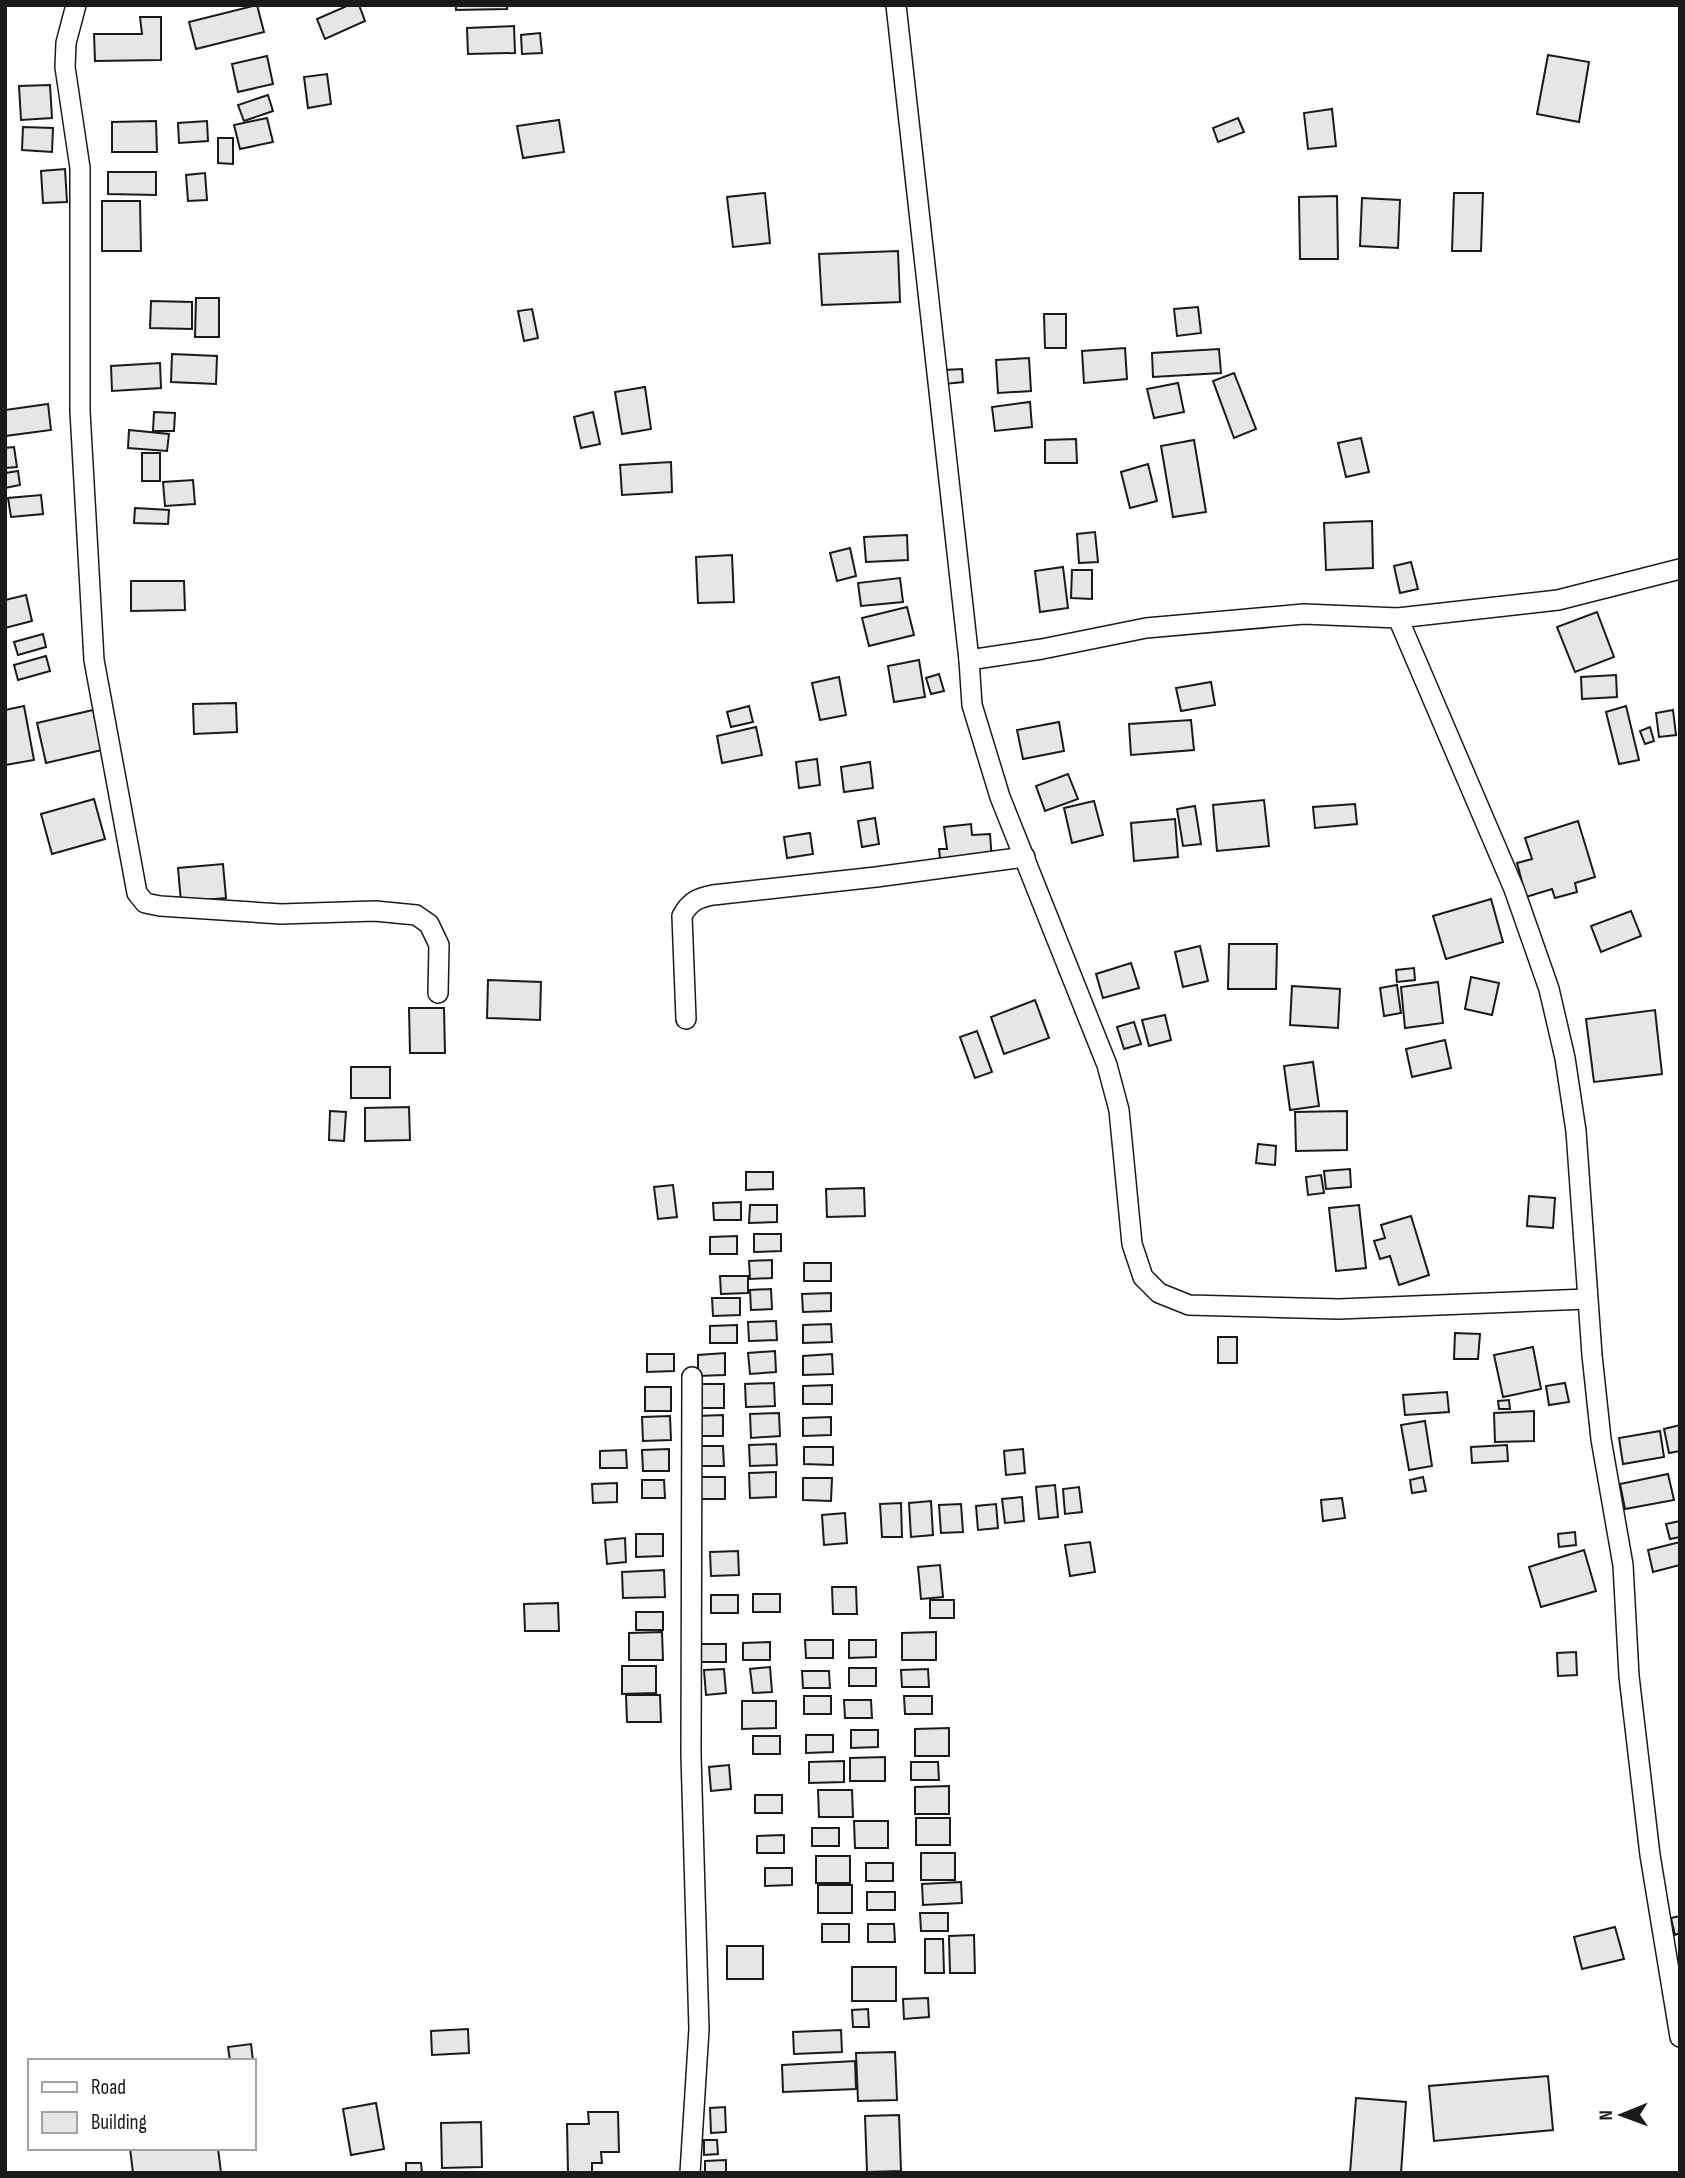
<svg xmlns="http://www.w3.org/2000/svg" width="1685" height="2178" viewBox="0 0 1685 2178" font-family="'Sofia Sans Condensed',sans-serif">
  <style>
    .building { fill: #e6e6e6; stroke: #1a1a1a; stroke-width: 2 }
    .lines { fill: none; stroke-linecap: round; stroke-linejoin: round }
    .minor-casing { stroke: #1a1a1a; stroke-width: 22 }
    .minor { stroke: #fff; stroke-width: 19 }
  </style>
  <rect width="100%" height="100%" fill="#fff"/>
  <g class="building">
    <polygon points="257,5 264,32 196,49 189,22"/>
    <polygon points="349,5 359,5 365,21 325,39 317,19"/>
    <polygon points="456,5 507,5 507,9 456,10"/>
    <polygon points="140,17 161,17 161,60 95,61 94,34 142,34"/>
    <polygon points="514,26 515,53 468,54 467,28"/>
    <polygon points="540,33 542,53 522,54 521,35"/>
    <polygon points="1548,55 1589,62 1579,122 1537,114"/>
    <polygon points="267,56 273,84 238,92 232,64"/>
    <polygon points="327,74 331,104 308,108 304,77"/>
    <polygon points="50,85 52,118 21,120 19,86"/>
    <polygon points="268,95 273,111 244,121 238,105"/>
    <polygon points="1332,109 1336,146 1308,149 1304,113"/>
    <polygon points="267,118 273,142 240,149 234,125"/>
    <polygon points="1238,118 1244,132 1218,142 1213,128"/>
    <polygon points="559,120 564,152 523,158 517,126"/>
    <polygon points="156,121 157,152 112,152 112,122"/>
    <polygon points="207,121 208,141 179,143 178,123"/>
    <polygon points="23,127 53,128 52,152 22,150"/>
    <polygon points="218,138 233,138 233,164 218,163"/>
    <polygon points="65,169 67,202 43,203 41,171"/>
    <polygon points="108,172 156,172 156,195 108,194"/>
    <polygon points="205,173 207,200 188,201 186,175"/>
    <polygon points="765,193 770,243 733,247 727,197"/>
    <polygon points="1454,193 1483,193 1481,251 1452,251"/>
    <polygon points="1337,196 1338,259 1300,259 1299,197"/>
    <polygon points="1362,198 1400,200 1398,248 1360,246"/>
    <polygon points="102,201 140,201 141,251 102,251"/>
    <polygon points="898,251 900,302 822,305 819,254"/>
    <polygon points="196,298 219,298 219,337 195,337"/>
    <polygon points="151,301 192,302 192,329 150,328"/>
    <polygon points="1198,307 1201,333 1177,336 1174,309"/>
    <polygon points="532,309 538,338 524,341 518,311"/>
    <polygon points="1044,314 1066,314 1066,348 1045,348"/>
    <polygon points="1125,348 1127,379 1084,383 1082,351"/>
    <polygon points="1219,349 1221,373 1153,377 1152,353"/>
    <polygon points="172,354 217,356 216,384 171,382"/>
    <polygon points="1029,358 1031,391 998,393 996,360"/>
    <polygon points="160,363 161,388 112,391 111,366"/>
    <polygon points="962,369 963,382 945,384 944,370"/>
    <polygon points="1234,373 1256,429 1234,438 1213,381"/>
    <polygon points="1178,383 1184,412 1154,418 1147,389"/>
    <polygon points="645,387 651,429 622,434 615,392"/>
    <polygon points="1030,402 1032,427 995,431 992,407"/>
    <polygon points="48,404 51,430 5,436 5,410"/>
    <polygon points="154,412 175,413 174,431 153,431"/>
    <polygon points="593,412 600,444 581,448 574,417"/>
    <polygon points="129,430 169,434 167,451 128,448"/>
    <polygon points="1361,438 1369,472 1346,477 1338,443"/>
    <polygon points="1076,439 1077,463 1045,463 1045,440"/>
    <polygon points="1194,440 1206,512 1173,517 1161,446"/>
    <polygon points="14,447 17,467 5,468 5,448"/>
    <rect x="142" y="453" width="18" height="28"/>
    <polygon points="671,462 672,492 622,495 620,465"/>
    <polygon points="1148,464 1157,501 1130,508 1121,472"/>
    <polygon points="18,471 20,485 5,488 5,473"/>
    <polygon points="193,480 195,504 165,506 163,482"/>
    <polygon points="41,495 43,514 11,517 8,498"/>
    <polygon points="135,508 169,510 168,524 134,523"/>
    <polygon points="1372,521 1373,568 1326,570 1324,523"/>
    <polygon points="1095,532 1098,562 1079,563 1077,534"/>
    <polygon points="907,535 908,560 866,562 864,537"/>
    <polygon points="850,548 856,576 837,581 830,553"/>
    <polygon points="732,555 734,602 698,603 696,557"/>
    <polygon points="1411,562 1418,589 1400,593 1394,566"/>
    <polygon points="1063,567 1068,608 1040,612 1035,571"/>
    <polygon points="1072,570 1092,570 1092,599 1071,598"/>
    <polygon points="900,578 903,602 861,606 858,583"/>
    <polygon points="131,581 184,581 185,610 131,611"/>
    <polygon points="26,595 32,621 5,628 5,600"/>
    <polygon points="907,607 914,635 869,646 862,618"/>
    <polygon points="1597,612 1614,657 1575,672 1557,627"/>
    <polygon points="43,634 46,647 18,655 14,642"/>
    <polygon points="46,656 50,671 18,680 14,665"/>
    <polygon points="919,660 925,697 894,702 888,666"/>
    <polygon points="939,674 944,691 931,694 926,678"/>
    <polygon points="1616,675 1617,697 1582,699 1581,677"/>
    <polygon points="839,677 846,715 820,720 812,683"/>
    <polygon points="1211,682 1215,705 1181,711 1176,688"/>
    <polygon points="236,703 237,732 194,734 193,704"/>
    <polygon points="24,706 34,760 5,765 5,710"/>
    <polygon points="749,706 753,722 731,727 727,712"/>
    <polygon points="1626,706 1639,760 1619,764 1606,712"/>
    <polygon points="93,710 102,750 46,763 37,723"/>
    <polygon points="1673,710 1676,735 1659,737 1656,713"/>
    <polygon points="1191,720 1194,750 1131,755 1129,724"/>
    <polygon points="1059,722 1064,751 1023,759 1017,730"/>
    <polygon points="756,727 762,755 722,763 717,736"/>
    <polygon points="1650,727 1654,741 1645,744 1640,731"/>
    <polygon points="817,759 820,785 799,788 796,762"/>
    <polygon points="870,762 873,788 844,792 841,767"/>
    <polygon points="1068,774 1078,799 1045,811 1036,786"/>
    <polygon points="94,799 105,839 52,854 41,814"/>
    <polygon points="1264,800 1269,846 1217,851 1213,805"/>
    <polygon points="1094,801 1103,835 1072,843 1064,808"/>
    <polygon points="1355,804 1357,824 1315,828 1313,807"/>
    <polygon points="1195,806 1201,844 1183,846 1177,809"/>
    <polygon points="875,818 879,844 862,847 858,821"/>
    <polygon points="1175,819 1178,857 1134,861 1131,823"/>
    <polygon points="1578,821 1595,877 1575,883 1577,892 1555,898 1552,889 1526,897 1517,863 1532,859 1525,838"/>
    <polygon points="971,824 972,835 990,834 992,861 941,866 939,849 947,849 944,827"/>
    <polygon points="810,833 813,854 787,858 784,837"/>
    <polygon points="223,864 226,898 181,902 178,868"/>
    <polygon points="1491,899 1503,942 1446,959 1433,916"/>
    <polygon points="1631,911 1641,936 1601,952 1591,926"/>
    <polygon points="1229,944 1277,944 1276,989 1228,989"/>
    <polygon points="1200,946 1208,981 1183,987 1175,952"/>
    <polygon points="1131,963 1139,988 1103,998 1096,974"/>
    <polygon points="1414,968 1415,980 1397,982 1396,970"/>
    <polygon points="1471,977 1499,983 1492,1015 1465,1009"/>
    <polygon points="488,980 541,982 540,1020 487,1018"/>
    <polygon points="1438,982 1443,1023 1405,1028 1401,987"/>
    <polygon points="1397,985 1401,1013 1384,1016 1380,988"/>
    <polygon points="1292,986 1340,989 1338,1028 1290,1025"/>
    <polygon points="1035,1000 1049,1038 1004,1054 991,1017"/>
    <polygon points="409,1008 444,1008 445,1053 410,1053"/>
    <polygon points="1655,1010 1662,1074 1594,1082 1586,1019"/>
    <polygon points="1165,1015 1171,1040 1149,1046 1142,1020"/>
    <polygon points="1134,1022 1141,1044 1124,1049 1117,1027"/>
    <polygon points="977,1031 992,1072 975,1078 960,1037"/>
    <polygon points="1445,1040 1451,1068 1412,1077 1406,1049"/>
    <polygon points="1313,1062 1319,1106 1290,1110 1284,1066"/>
    <rect x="351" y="1067" width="39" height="31"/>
    <polygon points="409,1107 410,1140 365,1141 365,1108"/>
    <polygon points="330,1111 346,1112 344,1141 329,1140"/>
    <polygon points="1347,1111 1347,1150 1296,1151 1295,1112"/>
    <polygon points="1258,1144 1276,1146 1275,1165 1256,1163"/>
    <polygon points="1350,1169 1351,1187 1326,1189 1324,1171"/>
    <polygon points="746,1172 773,1172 773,1189 746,1190"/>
    <polygon points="1321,1175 1324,1193 1308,1195 1306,1177"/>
    <polygon points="673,1185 677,1217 658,1219 654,1187"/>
    <polygon points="864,1188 865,1216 827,1217 826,1189"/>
    <polygon points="1529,1196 1555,1198 1553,1228 1527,1226"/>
    <polygon points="741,1202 741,1220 714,1220 713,1203"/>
    <polygon points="750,1205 777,1205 777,1222 749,1223"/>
    <polygon points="1359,1205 1366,1268 1336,1271 1329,1208"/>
    <polygon points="1411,1216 1429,1275 1399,1285 1390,1256 1380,1259 1374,1241 1385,1238 1381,1225"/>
    <polygon points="754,1234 781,1234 781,1251 754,1252"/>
    <polygon points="737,1236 737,1254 710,1254 710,1237"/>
    <polygon points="772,1260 772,1278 750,1279 749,1261"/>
    <rect x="804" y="1263" width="27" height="18"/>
    <polygon points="720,1276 748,1276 748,1293 721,1294"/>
    <polygon points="771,1289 772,1309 751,1310 750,1290"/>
    <polygon points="831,1293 831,1311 803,1312 802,1294"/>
    <polygon points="712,1298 740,1298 740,1315 713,1316"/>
    <polygon points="776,1321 777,1340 749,1341 748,1322"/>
    <polygon points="831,1324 832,1342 803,1343 803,1325"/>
    <polygon points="737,1325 737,1343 710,1343 710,1326"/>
    <polygon points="1455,1333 1480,1334 1478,1359 1454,1359"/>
    <rect x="1218" y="1337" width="19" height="26"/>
    <polygon points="1533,1347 1541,1389 1503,1397 1494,1355"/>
    <polygon points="775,1351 776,1372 750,1374 748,1353"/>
    <polygon points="725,1353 725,1375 698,1376 698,1355"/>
    <polygon points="647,1354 674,1354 674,1371 647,1372"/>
    <polygon points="832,1354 833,1374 803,1375 803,1356"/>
    <polygon points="774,1383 775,1406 746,1407 745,1384"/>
    <polygon points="1565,1383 1569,1402 1549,1405 1546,1386"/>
    <rect x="702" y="1384" width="22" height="24"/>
    <polygon points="832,1385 832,1404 803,1404 803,1386"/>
    <rect x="645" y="1387" width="26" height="24"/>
    <polygon points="1447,1392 1449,1412 1405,1415 1403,1395"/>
    <polygon points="1509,1400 1510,1409 1499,1409 1498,1401"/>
    <polygon points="1534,1411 1534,1441 1495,1442 1494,1413"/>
    <polygon points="779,1413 780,1436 751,1438 750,1414"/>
    <polygon points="723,1415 723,1436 697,1436 697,1416"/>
    <polygon points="670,1416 671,1440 643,1441 642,1417"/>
    <polygon points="831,1417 831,1435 803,1436 803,1418"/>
    <polygon points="1425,1421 1432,1466 1409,1470 1401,1425"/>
    <polygon points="1680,1425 1680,1451 1669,1453 1664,1429"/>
    <polygon points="1660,1431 1664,1457 1623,1464 1619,1438"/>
    <polygon points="776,1444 777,1465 750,1466 749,1445"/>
    <polygon points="1507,1445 1508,1461 1472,1463 1471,1447"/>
    <polygon points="698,1446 723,1446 724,1466 698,1466"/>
    <polygon points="804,1447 833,1447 833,1465 804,1464"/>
    <polygon points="669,1449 669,1471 643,1471 642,1450"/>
    <polygon points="1023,1449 1025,1473 1006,1475 1004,1451"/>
    <polygon points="626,1450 627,1468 600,1468 600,1451"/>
    <polygon points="776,1472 776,1497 750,1498 749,1473"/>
    <polygon points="1668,1474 1674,1500 1625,1509 1620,1484"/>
    <rect x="696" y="1477" width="29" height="22"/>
    <polygon points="1423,1477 1426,1491 1412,1493 1410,1480"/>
    <polygon points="803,1478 832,1478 831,1501 803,1500"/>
    <polygon points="642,1480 664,1480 665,1498 642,1498"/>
    <polygon points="617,1483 617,1502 593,1503 592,1484"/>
    <polygon points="1055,1485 1058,1517 1039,1519 1036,1487"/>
    <polygon points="1079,1487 1082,1512 1065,1514 1063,1489"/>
    <polygon points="1022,1497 1024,1521 1005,1523 1002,1499"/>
    <polygon points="1342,1498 1345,1518 1323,1521 1321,1500"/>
    <polygon points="931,1501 933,1535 911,1537 909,1503"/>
    <polygon points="901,1503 902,1537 882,1537 880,1504"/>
    <polygon points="961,1504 963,1532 941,1533 939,1505"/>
    <polygon points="996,1504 998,1528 978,1530 976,1506"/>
    <polygon points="845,1513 847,1543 824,1545 822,1515"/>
    <polygon points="1680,1521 1680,1537 1670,1539 1666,1524"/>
    <polygon points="1575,1532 1576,1545 1559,1547 1558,1534"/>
    <polygon points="636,1534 663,1534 663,1556 636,1557"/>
    <polygon points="625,1538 626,1562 607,1564 605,1540"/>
    <polygon points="1090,1542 1095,1572 1070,1576 1065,1545"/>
    <polygon points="1680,1542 1680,1565 1653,1572 1648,1550"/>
    <polygon points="1584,1550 1596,1591 1541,1607 1529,1567"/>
    <polygon points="738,1551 739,1575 711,1576 710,1552"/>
    <polygon points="940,1565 943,1597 921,1599 918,1567"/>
    <polygon points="664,1570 665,1597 623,1598 622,1572"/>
    <polygon points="832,1587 856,1587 857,1614 833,1614"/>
    <rect x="753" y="1594" width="27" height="18"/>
    <rect x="711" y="1595" width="27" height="18"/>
    <rect x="930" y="1600" width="24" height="18"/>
    <polygon points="558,1603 559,1631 525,1631 524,1604"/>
    <rect x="636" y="1612" width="27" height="18"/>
    <polygon points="662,1632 663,1660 629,1660 629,1633"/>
    <polygon points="936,1632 936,1660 902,1660 902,1633"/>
    <polygon points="805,1640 833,1640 833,1658 806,1658"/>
    <polygon points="849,1640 876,1640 876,1657 849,1658"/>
    <polygon points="770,1642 770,1660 743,1660 743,1643"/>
    <rect x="699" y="1644" width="27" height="18"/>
    <polygon points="1576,1652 1577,1675 1558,1676 1557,1653"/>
    <polygon points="622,1666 656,1666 656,1693 622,1694"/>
    <polygon points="770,1667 772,1692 753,1693 750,1669"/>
    <rect x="849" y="1668" width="27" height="18"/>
    <polygon points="724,1669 726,1693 706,1695 704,1670"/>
    <polygon points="928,1669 929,1687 902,1687 901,1670"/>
    <polygon points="802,1671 829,1671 830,1688 803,1688"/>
    <polygon points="626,1695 660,1695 661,1722 627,1722"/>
    <rect x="804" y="1696" width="27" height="18"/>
    <polygon points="904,1696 932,1696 932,1714 905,1714"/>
    <polygon points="844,1700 871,1700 872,1718 845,1718"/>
    <polygon points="742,1701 776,1701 776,1728 742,1729"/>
    <polygon points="949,1728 949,1756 915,1756 915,1729"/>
    <polygon points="851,1730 878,1730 878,1747 851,1748"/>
    <polygon points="806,1735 833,1735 833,1752 806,1753"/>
    <rect x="753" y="1736" width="27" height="18"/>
    <polygon points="885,1757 885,1781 850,1781 850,1758"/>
    <polygon points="844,1761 844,1782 809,1783 809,1762"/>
    <polygon points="911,1762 938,1762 939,1780 911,1780"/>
    <polygon points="729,1765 731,1789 711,1791 709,1767"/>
    <polygon points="949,1786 949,1814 915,1814 915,1787"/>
    <polygon points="818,1790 852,1790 853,1817 819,1817"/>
    <rect x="755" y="1795" width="27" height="18"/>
    <rect x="916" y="1818" width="34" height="27"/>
    <polygon points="854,1821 888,1821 888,1848 855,1848"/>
    <rect x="812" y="1828" width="27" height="18"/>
    <polygon points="784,1835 784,1853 757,1853 757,1836"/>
    <rect x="921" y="1853" width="34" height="27"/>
    <rect x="816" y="1856" width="34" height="27"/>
    <rect x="866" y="1863" width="27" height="18"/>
    <polygon points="765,1868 792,1868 792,1885 765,1886"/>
    <polygon points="961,1882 962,1903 923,1905 922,1884"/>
    <rect x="818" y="1885" width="34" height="28"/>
    <rect x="867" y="1892" width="28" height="18"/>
    <polygon points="920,1913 948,1913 948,1931 921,1931"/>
    <polygon points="1680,1916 1680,1933 1675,1935 1671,1918"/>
    <rect x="822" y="1924" width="27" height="18"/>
    <polygon points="868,1924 894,1924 895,1942 868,1942"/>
    <polygon points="1615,1927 1624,1959 1582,1969 1574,1937"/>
    <polygon points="974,1935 975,1973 950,1973 949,1936"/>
    <polygon points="925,1939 943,1939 944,1973 925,1973"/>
    <rect x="727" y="1946" width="36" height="33"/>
    <rect x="852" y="1967" width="44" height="34"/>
    <polygon points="928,1998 929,2017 904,2019 903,1999"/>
    <polygon points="868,2009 869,2027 853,2027 852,2010"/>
    <polygon points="468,2029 469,2053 432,2055 431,2031"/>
    <polygon points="841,2030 842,2052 794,2054 793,2032"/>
    <polygon points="251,2044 253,2061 230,2061 228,2047"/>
    <polygon points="895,2052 897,2100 858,2101 856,2053"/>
    <polygon points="855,2061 856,2089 783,2092 782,2065"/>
    <polygon points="1548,2076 1553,2130 1434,2141 1429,2086"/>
    <polygon points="1356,2098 1406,2102 1401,2173 1350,2173"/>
    <polygon points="376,2103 384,2149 351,2155 343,2109"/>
    <polygon points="725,2107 726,2132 711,2133 710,2108"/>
    <polygon points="588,2112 618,2112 619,2152 601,2152 602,2163 592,2163 592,2173 568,2173 567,2124 589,2124"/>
    <polygon points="899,2115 901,2171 867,2172 865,2116"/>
    <polygon points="481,2122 482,2167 442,2168 441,2123"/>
    <polygon points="704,2140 717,2140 718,2154 704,2155"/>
    <polygon points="130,2148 218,2148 221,2173 133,2173"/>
    <polygon points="726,2160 726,2173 705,2173 705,2161"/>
    <polygon points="406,2163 421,2163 422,2173 406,2173"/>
  </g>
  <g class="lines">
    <defs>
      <g id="minor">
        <polyline points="76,5 66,43 65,67 80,168 80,411 94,660 137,893 145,903 160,906 281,914 375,911 416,915 429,924 439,945 438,993"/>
        <polyline points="896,5 969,660 1042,649 1146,628 1304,614 1398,618 1514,889 1549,989 1565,1058 1576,1131 1592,1355 1601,1439 1623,1565 1629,1676 1650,1855 1680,2037"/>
        <polyline points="1398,618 1558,600 1680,569"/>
        <polyline points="969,660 972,705 1000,797 1107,1065 1119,1110 1132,1244 1143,1277 1159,1293 1189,1305 1339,1309 1587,1299"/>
        <path d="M686 1019 682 916C690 901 698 898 713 895L876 877 1025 857"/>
        <polyline points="690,2173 699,2029 691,1755 692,1377"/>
      </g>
    </defs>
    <use href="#minor" class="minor-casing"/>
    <use href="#minor" class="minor"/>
  </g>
  <rect width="1685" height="2178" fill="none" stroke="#1a1a1a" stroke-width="14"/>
  <rect x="28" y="2059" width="228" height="91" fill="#ffffff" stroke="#a3a3a3" stroke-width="2"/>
  <rect x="42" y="2082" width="35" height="10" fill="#ffffff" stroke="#a3a3a3" stroke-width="2"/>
  <text x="91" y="2094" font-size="21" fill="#1a1a1a">Road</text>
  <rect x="42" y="2112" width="35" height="21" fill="#e6e6e6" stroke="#a3a3a3" stroke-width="2"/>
  <text x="91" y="2129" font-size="21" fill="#1a1a1a">Building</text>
  <g transform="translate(1622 2115) rotate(269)" stroke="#ffffff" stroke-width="5" paint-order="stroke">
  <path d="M0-5L12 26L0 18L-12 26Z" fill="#1a1a1a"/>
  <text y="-10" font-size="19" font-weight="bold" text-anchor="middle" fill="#1a1a1a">N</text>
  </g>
</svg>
